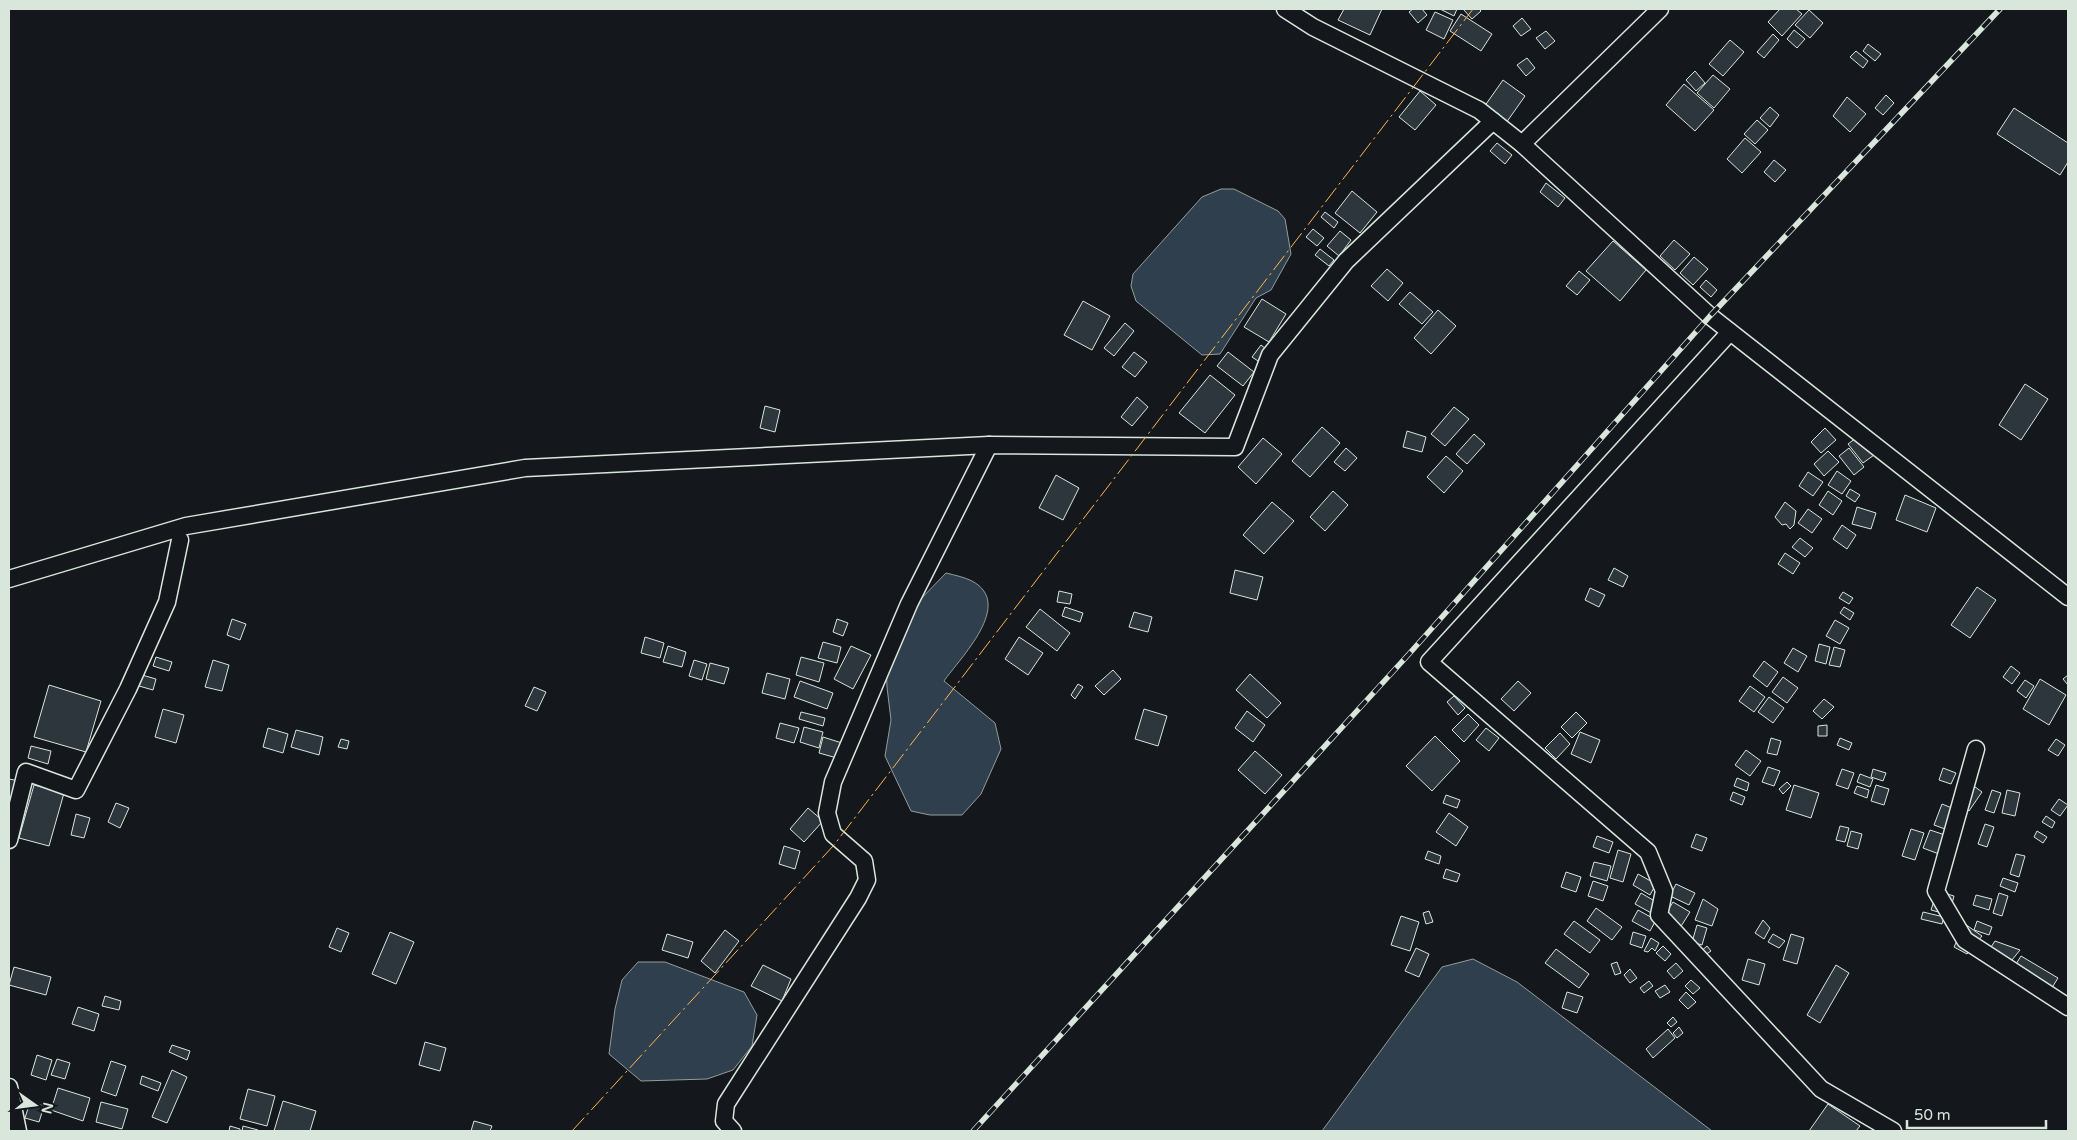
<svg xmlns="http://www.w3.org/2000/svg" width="2077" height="1140" viewBox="0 0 2077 1140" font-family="'Varela Round',sans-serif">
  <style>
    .water { fill: #2f3f4d; stroke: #939e99 }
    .building { fill: #2c363c; stroke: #d8e6dc }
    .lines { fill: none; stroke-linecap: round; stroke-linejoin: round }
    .minor-casing { stroke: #d8e6dc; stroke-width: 19 }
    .minor { stroke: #14181c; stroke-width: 16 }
    .rail-casing { stroke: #d8e6dc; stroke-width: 5.5 }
    .rail { stroke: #14181c; stroke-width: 4; stroke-dasharray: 11; stroke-linecap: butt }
    .power { stroke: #ffb74d; stroke-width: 1; stroke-dasharray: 18 4 2.5 4; stroke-linecap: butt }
  </style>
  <rect width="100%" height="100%" fill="#14181c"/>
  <g class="water">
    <polygon points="1221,189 1234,189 1278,211 1285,219 1291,254 1271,290 1256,298 1220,354 1202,355 1136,301 1131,286 1133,274 1202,197"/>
    <path d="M946 573C954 575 964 577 972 581 1015 604 960 658 944 681L995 723 1001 749 981 794 962 815H930L911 811 885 756 891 720 887 687 886 661 913 607Z"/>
    <polygon points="1473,959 1517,982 1712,1131 1322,1131 1442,967"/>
    <polygon points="638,962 665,962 744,992 757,1015 752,1046 733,1070 707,1079 641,1081 609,1054 615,1009 622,980"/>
  </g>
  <g class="building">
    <polygon points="1344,9 1382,9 1370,35 1338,20"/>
    <polygon points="1413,9 1422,9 1427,15 1418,23 1409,12"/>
    <polygon points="1440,9 1457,9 1454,16"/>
    <polygon points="1463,9 1479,9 1481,11 1472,19"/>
    <polygon points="1780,9 1796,9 1802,14 1782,36 1768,22"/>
    <polygon points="1809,10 1823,23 1810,38 1795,25"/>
    <polygon points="1435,12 1453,20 1444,39 1426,30"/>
    <polygon points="1461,14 1492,34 1481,51 1450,31"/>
    <polygon points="1522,18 1531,29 1521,36 1513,26"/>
    <polygon points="1794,30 1805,39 1797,48 1787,39"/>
    <polygon points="1546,31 1555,41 1545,49 1536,38"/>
    <polygon points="1773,34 1779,40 1764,58 1757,52"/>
    <polygon points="1730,40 1744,52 1723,76 1709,64"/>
    <polygon points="1868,44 1881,54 1875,61 1863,51"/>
    <polygon points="1856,51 1868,61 1863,68 1850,57"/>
    <polygon points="1527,58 1535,68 1526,76 1517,65"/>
    <polygon points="1695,71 1705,83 1696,91 1686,80"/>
    <polygon points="1713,75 1730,89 1714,108 1697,93"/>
    <polygon points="1503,80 1525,96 1506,123 1484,107"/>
    <polygon points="1684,84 1714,110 1695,131 1666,105"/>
    <polygon points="1420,91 1436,105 1415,130 1399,117"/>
    <polygon points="1886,95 1894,103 1883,115 1875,108"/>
    <polygon points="1847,97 1866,114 1850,132 1833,116"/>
    <polygon points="1770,107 1779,115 1770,127 1760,118"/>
    <polygon points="2014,108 2068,143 2068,162 2060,175 1997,134"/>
    <polygon points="1757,120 1768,130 1755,144 1744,134"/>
    <polygon points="1745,138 1761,152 1742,173 1727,159"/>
    <polygon points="1497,143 1512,155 1505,164 1490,151"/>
    <polygon points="1774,160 1786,170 1775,182 1764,172"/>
    <polygon points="1546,183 1565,198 1558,207 1540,192"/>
    <polygon points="1352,191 1377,212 1360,233 1335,213"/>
    <polygon points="1325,212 1338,222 1334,228 1321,217"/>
    <polygon points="1313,229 1324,238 1317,246 1306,237"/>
    <polygon points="1340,231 1351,240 1339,256 1327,246"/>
    <polygon points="1674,240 1690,254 1675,270 1660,256"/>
    <polygon points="1613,241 1646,270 1620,301 1586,271"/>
    <polygon points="1320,249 1334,260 1329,266 1315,255"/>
    <polygon points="1694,257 1708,269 1693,285 1680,273"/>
    <polygon points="1387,269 1403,283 1388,301 1371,286"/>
    <polygon points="1579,271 1590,280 1577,295 1566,286"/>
    <polygon points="1706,280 1717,290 1711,297 1700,287"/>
    <polygon points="1410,292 1433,312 1422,324 1399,304"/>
    <polygon points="1262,299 1286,314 1269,342 1244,327"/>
    <polygon points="1083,301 1110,316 1092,350 1064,335"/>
    <polygon points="1438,310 1456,326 1431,354 1414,338"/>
    <polygon points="1125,323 1134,331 1114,356 1104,348"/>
    <polygon points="1261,345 1266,349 1258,361 1252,357"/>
    <polygon points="1134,352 1147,362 1135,377 1122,367"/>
    <polygon points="1228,352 1254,372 1243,386 1217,366"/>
    <polygon points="1210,375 1235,395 1205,433 1179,413"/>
    <polygon points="2025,384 2048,399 2021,440 1999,425"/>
    <polygon points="1137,397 1148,407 1132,426 1121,417"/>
    <polygon points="765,406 780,410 775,432 760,428"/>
    <polygon points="1454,407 1469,419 1445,446 1431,434"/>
    <polygon points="1322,427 1340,443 1310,477 1292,461"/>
    <polygon points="1825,428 1836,440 1821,453 1811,442"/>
    <polygon points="1407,431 1426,437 1422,452 1403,447"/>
    <polygon points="1474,434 1485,444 1467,464 1456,454"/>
    <polygon points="1263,438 1282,454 1256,484 1238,467"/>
    <polygon points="1856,438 1874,455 1863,463 1848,444"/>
    <polygon points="1346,448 1357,458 1345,471 1334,462"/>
    <polygon points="1849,448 1864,467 1854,475 1839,456"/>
    <polygon points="1828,451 1839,462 1824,476 1814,464"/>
    <polygon points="1446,456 1463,471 1444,493 1427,477"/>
    <polygon points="1837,471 1851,481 1842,494 1828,485"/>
    <polygon points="1808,472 1823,482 1813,496 1799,486"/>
    <polygon points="1056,475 1079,488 1063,520 1039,508"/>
    <polygon points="1850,489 1860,495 1855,502 1846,496"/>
    <polygon points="1333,491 1348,505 1325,531 1310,517"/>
    <polygon points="1828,491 1842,501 1833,515 1819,505"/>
    <polygon points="1905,495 1936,508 1927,532 1896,520"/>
    <polygon points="1272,502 1294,521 1264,554 1243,535"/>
    <polygon points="1785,502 1796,511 1794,525 1790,529 1786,524 1782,525 1775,517"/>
    <polygon points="1857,507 1876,513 1871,529 1852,524"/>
    <polygon points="1808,509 1822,519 1812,533 1798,523"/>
    <polygon points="1842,525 1856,535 1847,549 1833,539"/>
    <polygon points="1800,538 1813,548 1805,557 1792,547"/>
    <polygon points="1785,553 1800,563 1793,574 1778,564"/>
    <polygon points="1614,568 1628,576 1623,587 1608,580"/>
    <polygon points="1235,570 1263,577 1257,600 1230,593"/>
    <polygon points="1977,587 1996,600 1970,638 1951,625"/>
    <polygon points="1590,588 1605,595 1599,607 1585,600"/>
    <polygon points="1059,591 1072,594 1070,604 1057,602"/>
    <polygon points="1843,592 1853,598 1849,604 1839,598"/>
    <polygon points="1065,607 1083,613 1080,622 1062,616"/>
    <polygon points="1844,607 1854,613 1850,620 1840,613"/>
    <polygon points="1040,609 1070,633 1057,651 1026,627"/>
    <polygon points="1134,612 1152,617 1148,632 1129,627"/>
    <polygon points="232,619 246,624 240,640 227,635"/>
    <polygon points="837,619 848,623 843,636 833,632"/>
    <polygon points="1835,620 1849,628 1840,644 1826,636"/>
    <polygon points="645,637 664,643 660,658 641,653"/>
    <polygon points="1019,637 1043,653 1028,675 1005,659"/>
    <polygon points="823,642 841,647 837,663 818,658"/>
    <polygon points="1819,644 1830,647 1826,664 1815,661"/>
    <polygon points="668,646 686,652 682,667 663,662"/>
    <polygon points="851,646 871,655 853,689 834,679"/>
    <polygon points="1834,647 1845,650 1840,667 1829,665"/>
    <polygon points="1793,648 1807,656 1798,672 1784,663"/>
    <polygon points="156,657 172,662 169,671 153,666"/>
    <polygon points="801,657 824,663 819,682 796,675"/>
    <polygon points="213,660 229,665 222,691 205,687"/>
    <polygon points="694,660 707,664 702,680 689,676"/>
    <polygon points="1764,661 1778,672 1767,687 1753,676"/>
    <polygon points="710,663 729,668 724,684 706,679"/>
    <polygon points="2011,666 2020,673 2012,684 2003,677"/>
    <polygon points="1113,670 1121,679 1104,695 1095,686"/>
    <polygon points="767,673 790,679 785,699 762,693"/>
    <polygon points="1250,674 1281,703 1267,718 1236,690"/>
    <polygon points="142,675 156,679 153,690 139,686"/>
    <polygon points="2068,675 2068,685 2063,679"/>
    <polygon points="1783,677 1798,688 1787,703 1772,692"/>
    <polygon points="2040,679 2066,695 2049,725 2023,709"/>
    <polygon points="2025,680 2034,686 2026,698 2017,691"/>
    <polygon points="800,681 833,693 827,709 794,697"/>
    <polygon points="1518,681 1531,693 1514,711 1501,699"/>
    <polygon points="1078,684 1083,687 1075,699 1071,695"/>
    <polygon points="49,685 101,701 86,752 34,737"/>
    <polygon points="1750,686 1765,697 1754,712 1739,701"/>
    <polygon points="534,687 546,692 537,711 525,706"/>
    <polygon points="1454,696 1465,708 1458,715 1447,702"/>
    <polygon points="1769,697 1784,708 1773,723 1758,712"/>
    <polygon points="1824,699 1834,707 1822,719 1813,711"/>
    <polygon points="163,709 184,715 176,743 155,737"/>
    <polygon points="1144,709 1167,716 1158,746 1135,739"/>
    <polygon points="1247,711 1265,725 1253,742 1235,728"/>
    <polygon points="801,712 825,718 823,726 799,719"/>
    <polygon points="1576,712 1587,723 1572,738 1561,727"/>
    <polygon points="1468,714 1479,725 1464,742 1452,730"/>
    <polygon points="780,723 799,728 794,743 776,738"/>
    <polygon points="1827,725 1827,736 1818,736 1818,726"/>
    <polygon points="804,727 823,732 819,748 800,742"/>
    <polygon points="268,728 288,734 283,753 263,747"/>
    <polygon points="1486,728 1499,738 1489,751 1476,740"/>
    <polygon points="296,730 323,737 319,755 291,747"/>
    <polygon points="1580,732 1600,740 1591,763 1571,754"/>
    <polygon points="1560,733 1570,744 1556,759 1545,748"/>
    <polygon points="1435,736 1460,761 1432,791 1406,766"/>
    <polygon points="823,737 842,743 837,758 819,753"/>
    <polygon points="1771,738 1781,741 1777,755 1767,753"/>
    <polygon points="1840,738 1852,743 1849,750 1837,745"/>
    <polygon points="341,739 349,741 347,749 338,747"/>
    <polygon points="2056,739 2065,745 2058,756 2048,750"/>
    <polygon points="31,746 51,751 48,764 28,758"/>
    <polygon points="1746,750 1761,761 1750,776 1735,765"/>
    <polygon points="1255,751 1282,775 1265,794 1238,770"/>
    <polygon points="1768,767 1780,771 1774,786 1762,782"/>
    <polygon points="1943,768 1956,773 1951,784 1939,780"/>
    <polygon points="1842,769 1854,773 1848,789 1836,785"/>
    <polygon points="1873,769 1886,773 1883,781 1871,777"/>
    <polygon points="1860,774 1873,779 1870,787 1857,782"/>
    <polygon points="1737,778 1749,783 1747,791 1734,786"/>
    <polygon points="9,779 19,781 9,816"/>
    <polygon points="1967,781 1982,792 1969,811 1954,800"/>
    <polygon points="1787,782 1791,786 1783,794 1779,789"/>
    <polygon points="34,785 64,793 49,846 19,838"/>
    <polygon points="1794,785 1819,793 1811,818 1786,810"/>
    <polygon points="1876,785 1889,789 1884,805 1871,801"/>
    <polygon points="1857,786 1869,790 1867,798 1854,793"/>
    <polygon points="1992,790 2001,793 1994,813 1985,810"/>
    <polygon points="2007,790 2020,793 2015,816 2002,813"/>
    <polygon points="1733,792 1745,797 1742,805 1730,800"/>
    <polygon points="1446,795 1460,800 1457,808 1443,803"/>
    <polygon points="2059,799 2068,805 2060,816 2051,810"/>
    <polygon points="116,803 129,808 120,828 108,822"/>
    <polygon points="1942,804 1967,814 1959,834 1934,825"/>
    <polygon points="808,808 823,821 804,842 790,829"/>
    <polygon points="1449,813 1468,827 1456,846 1436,832"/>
    <polygon points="76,814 90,818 84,838 71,835"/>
    <polygon points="2046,816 2055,822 2052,828 2042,822"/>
    <polygon points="1985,824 1994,827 1987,847 1978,844"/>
    <polygon points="1840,826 1849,828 1845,842 1836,840"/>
    <polygon points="1911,829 1924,833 1915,860 1902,856"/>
    <polygon points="1930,830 1954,838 1947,857 1923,848"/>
    <polygon points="1851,831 1862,834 1858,849 1847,846"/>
    <polygon points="2037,831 2047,837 2043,843 2034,837"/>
    <polygon points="1696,834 1707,838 1702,851 1691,847"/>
    <polygon points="1597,836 1613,842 1609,853 1593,847"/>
    <polygon points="784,846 800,851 795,869 779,864"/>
    <polygon points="1618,850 1631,854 1623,882 1610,878"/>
    <polygon points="1428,851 1441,856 1439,864 1425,859"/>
    <polygon points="2016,854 2025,856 2019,877 2010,874"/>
    <polygon points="1594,862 1611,866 1607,881 1590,876"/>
    <polygon points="1446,869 1460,874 1457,882 1443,878"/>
    <polygon points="1566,872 1581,877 1576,892 1561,887"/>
    <polygon points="1638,874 1656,884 1650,895 1633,885"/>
    <polygon points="2003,878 2018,883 2015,892 2000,886"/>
    <polygon points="1593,881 1608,886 1603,901 1588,896"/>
    <polygon points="1676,884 1695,893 1689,905 1670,896"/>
    <polygon points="1937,891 1954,896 1949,915 1931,910"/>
    <polygon points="1641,893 1658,903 1653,914 1635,904"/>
    <polygon points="1999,893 2008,896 2002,916 1993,913"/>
    <polygon points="1976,895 1992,899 1989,910 1973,905"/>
    <polygon points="1703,899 1718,909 1712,926 1695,920"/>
    <polygon points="1673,902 1690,912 1678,931 1665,915"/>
    <polygon points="1596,908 1622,927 1612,940 1587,921"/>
    <polygon points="1638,910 1656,920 1650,931 1632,921"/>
    <polygon points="1429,911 1433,922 1426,924 1423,913"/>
    <polygon points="1923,912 1944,917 1942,924 1921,919"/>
    <polygon points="1401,916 1419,922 1410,951 1391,945"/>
    <polygon points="1763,920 1770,928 1764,939 1755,933"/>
    <polygon points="1574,921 1600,940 1590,953 1564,934"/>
    <polygon points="1977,921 1992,927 1989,935 1974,930"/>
    <polygon points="1965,924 1982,936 1967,954 1954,947"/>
    <polygon points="1697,925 1707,928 1702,945 1692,942"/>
    <polygon points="337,928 349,933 341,952 329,947"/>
    <polygon points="725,930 739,941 715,973 701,961"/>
    <polygon points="390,932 414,942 396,984 372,974"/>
    <polygon points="1633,932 1646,936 1642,948 1630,944"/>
    <polygon points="667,934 693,942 688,958 662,950"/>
    <polygon points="1773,934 1785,941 1779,948 1768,942"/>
    <polygon points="1791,934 1804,938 1797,964 1783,960"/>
    <polygon points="1651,938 1659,943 1655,951 1652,948 1648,952 1644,951"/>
    <polygon points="1995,941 2020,950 2008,965 1985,956"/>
    <polygon points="1663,946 1671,954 1665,961 1656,953"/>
    <polygon points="1707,946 1711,951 1702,957 1699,953"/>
    <polygon points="1416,948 1429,954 1419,977 1405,971"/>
    <polygon points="1556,949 1589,974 1579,988 1545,963"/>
    <polygon points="2021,956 2058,978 2048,994 2011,972"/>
    <polygon points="1748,959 1765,964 1759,985 1742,980"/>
    <polygon points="1617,962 1621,973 1615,975 1611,964"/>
    <polygon points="1676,963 1683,971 1674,979 1667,971"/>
    <polygon points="763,965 791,979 782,1001 751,986"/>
    <polygon points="1836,965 1849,973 1820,1023 1807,1015"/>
    <polygon points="14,967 51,977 46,995 9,985"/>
    <polygon points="1630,969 1637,978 1630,983 1624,975"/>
    <polygon points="1691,980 1700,988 1693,994 1685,986"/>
    <polygon points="1649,981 1653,986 1644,993 1640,988"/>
    <polygon points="1665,985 1670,992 1660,998 1655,991"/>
    <polygon points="1567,992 1583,997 1577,1013 1562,1008"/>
    <polygon points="1686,992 1696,1002 1688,1009 1679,1000"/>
    <polygon points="105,996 121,1001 119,1010 102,1006"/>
    <polygon points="78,1007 99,1014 94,1031 72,1024"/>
    <polygon points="1673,1017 1677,1022 1671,1027 1667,1023"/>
    <polygon points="1679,1027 1683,1033 1677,1038 1673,1033"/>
    <polygon points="1668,1029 1675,1038 1653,1058 1646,1049"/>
    <polygon points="425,1042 446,1048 440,1071 419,1065"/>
    <polygon points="172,1045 190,1051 187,1060 169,1052"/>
    <polygon points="37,1055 52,1060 46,1080 31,1075"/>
    <polygon points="57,1059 70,1063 65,1079 51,1075"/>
    <polygon points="111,1061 126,1066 116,1096 101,1091"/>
    <polygon points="172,1070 187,1077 167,1123 152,1117"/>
    <polygon points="142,1076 161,1083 158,1091 140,1084"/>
    <polygon points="58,1088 90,1098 83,1121 51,1110"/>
    <polygon points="248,1089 275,1096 267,1126 240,1119"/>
    <polygon points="283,1101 316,1111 310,1131 274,1131"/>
    <polygon points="30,1102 44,1106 39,1122 25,1118"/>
    <polygon points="101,1102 128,1109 122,1129 96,1122"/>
    <polygon points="1828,1104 1860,1126 1856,1131 1809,1131"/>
    <polygon points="474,1121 492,1126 490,1131 471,1131"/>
    <polygon points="230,1126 240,1129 240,1131 229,1131"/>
    <polygon points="243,1126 258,1130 258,1131 242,1131"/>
  </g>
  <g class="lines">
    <defs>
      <g id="minor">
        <polyline points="1285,9 1313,27 1479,110 1522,144 1710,316 2068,597"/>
        <polyline points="1522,144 1660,9"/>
        <polyline points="1730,332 1429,662 1648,852 1664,891 1659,915 1821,1089 1893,1131"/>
        <polyline points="9,579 186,526 525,468 989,445 1235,447 1270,355 1346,261 1493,121"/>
        <polyline points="1976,749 1936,891 1965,940 2068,1007"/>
        <polyline points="9,840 26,772 76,790 128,689 167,602 180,540"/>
        <polyline points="9,1087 18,1131"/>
        <polyline points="733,1131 724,1121 726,1104 858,898 867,880 864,861 833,834 827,813 833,782 909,604 989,445"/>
      </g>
    </defs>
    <use href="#minor" class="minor-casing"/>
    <use href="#minor" class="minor"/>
    <defs>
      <polyline id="rail" points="973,1131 1409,654 1710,316 2000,9"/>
    </defs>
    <use href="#rail" class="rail-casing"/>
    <use href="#rail" class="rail"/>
    <polyline class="power" points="572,1131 834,845 1473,9"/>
  </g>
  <rect width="2077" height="1140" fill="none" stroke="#d8e6dc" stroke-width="20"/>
  <g transform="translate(35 1105) rotate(104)" stroke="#14181c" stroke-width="4" paint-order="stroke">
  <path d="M0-4L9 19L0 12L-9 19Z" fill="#d8e6dc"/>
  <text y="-8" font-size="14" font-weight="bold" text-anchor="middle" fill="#d8e6dc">N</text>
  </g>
  <path d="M1907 1120v8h139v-8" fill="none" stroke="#d8e6dc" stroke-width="2.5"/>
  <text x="1914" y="1120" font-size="15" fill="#d8e6dc" stroke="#14181c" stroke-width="4" paint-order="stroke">50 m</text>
</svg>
